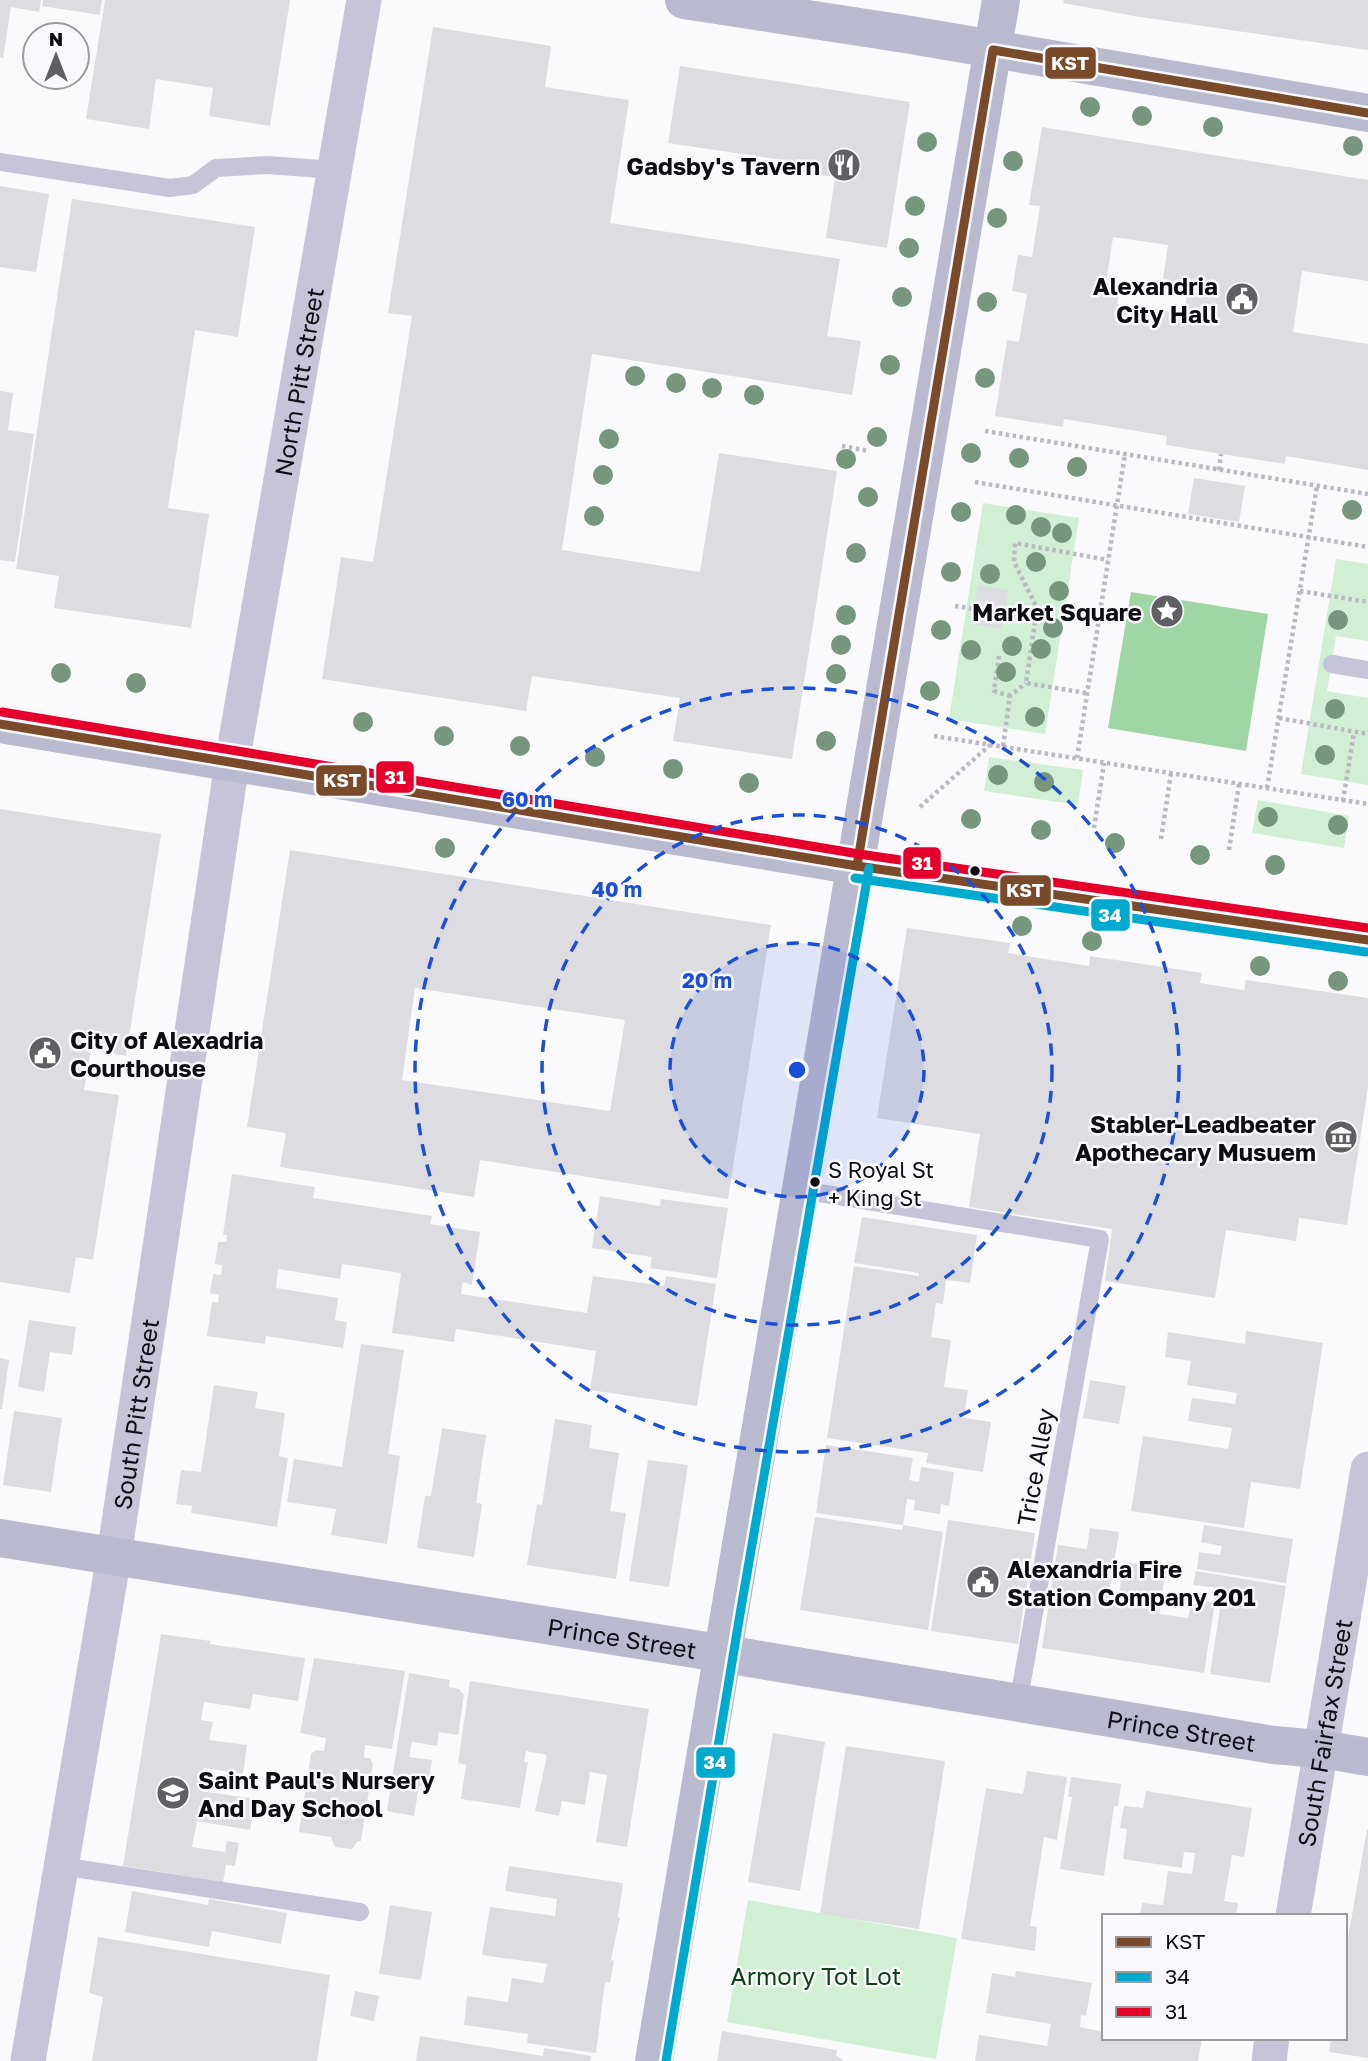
<svg xmlns="http://www.w3.org/2000/svg" width="1368" height="2061" viewBox="0 0 1368 2061" font-family="'Golos Text',sans-serif">
  <style>
    .green { fill: #d1efd4 }
    .water { fill: #9fd6a4 }
    .building { fill: #dddde1; fill-rule: evenodd }
    .lines { fill: none; stroke-linecap: round; stroke-linejoin: round }
    .path { stroke: #b9b8c4; stroke-width: 4.5; stroke-dasharray: 3.5 3.5; stroke-linecap: butt }
    .lane { stroke: #c5c5d7; stroke-width: 18 }
    .street { stroke: #c5c5d7; stroke-width: 35 }
    .secondary { stroke: #babacf; stroke-width: 38 }
    .bus-1-casing { stroke: #f9f9fd; stroke-width: 14 }
    .bus-2-casing { stroke: #f9f9fd; stroke-width: 14 }
    .bus-3-casing { stroke: #f9f9fd; stroke-width: 14 }
    .bus-1 { stroke: #7a4b2a; stroke-width: 9 }
    .bus-2 { stroke: #00a9ce; stroke-width: 9 }
    .bus-3 { stroke: #e4002b; stroke-width: 9 }
    .tree { fill: #77967e }
    .ring { fill: none; stroke: #1d4ed8; stroke-width: 3.5; stroke-dasharray: 12 9 }
    .bus-dot { fill: #0d0d12; stroke: #f9f9fd; stroke-width: 2.5 }
    .labels { text-anchor: middle; dominant-baseline: central; stroke-width: 5; stroke-linejoin: round; paint-order: stroke }
    .bus-label { font-size: 22px; fill: #0d0d12; stroke: #f9f9fd; text-anchor: start }
    .poi-label { font-size: 24px; font-weight: bold; fill: #0d0d12; stroke: #f9f9fd; text-anchor: end }
    .street-label { font-size: 24px; fill: #0d0d12; stroke: #f9f9fd }
    .park-label { font-size: 24px; fill: #0b4516; stroke: #f9f9fd }
    .centre { fill: #1d4ed8; stroke: #f9f9fd; stroke-width: 3.5 }
    .ring-label { font-size: 21px; text-anchor: middle; font-weight: bold; fill: #1d4ed8; stroke: #f9f9fd; stroke-width: 5; stroke-linejoin: round; paint-order: stroke }
    .line-badge { stroke: #f9f9fd; stroke-width: 2.5 }
    .badge-label { font-size: 19px; text-anchor: middle; font-weight: bold; fill: #fff }
  </style>
  <rect width="100%" height="100%" fill="#fafafc"/>
  <g class="green">
    <polygon points="983,503 1079,518 1045,734 949,719"/>
    <polygon points="1336,559 1368,564 1368,641 1336,636 1327,691 1368,698 1368,785 1301,774"/>
    <polygon points="989,757 1083,770 1078,805 984,791"/>
    <polygon points="1258,800 1349,816 1344,848 1252,833"/>
    <polygon points="748,1900 957,1938 936,2059 727,2022"/>
  </g>
  <polygon class="water" points="1131,592 1268,614 1246,751 1108,728"/>
  <g class="building">
    <polygon points="0,0 41,0 39,12 11,7 3,58 0,57"/>
    <polygon points="43,0 102,0 100,15 42,6"/>
    <polygon points="105,0 290,0 270,126 209,116 213,88 156,79 149,129 86,119"/>
    <polygon points="1064,0 1368,0 1368,50 1140,17 1063,3"/>
    <polygon points="433,27 551,46 545,87 629,100 610,223 840,259 827,336 861,341 852,395 592,354 562,550 700,572 719,453 837,471 792,759 673,741 680,698 532,676 526,711 322,679 341,557 373,562 412,316 388,313"/>
    <polygon points="680,66 910,102 887,248 826,238 835,177 787,170 789,161 668,143"/>
    <path d="M1042 127 1368 180V281L1302 271 1293 332 1368 344V470L1286 456 1285 464 1166 445 1167 436 1064 419 1063 427 995 416 1007 340 1019 342 1027 294 1012 291 1018 255 1032 257 1040 206 1029 205ZM1113 237 1168 245 1163 279 1189 284 1184 314 1117 304 1121 285 1106 283Z"/>
    <polygon points="0,186 49,194 36,272 0,267"/>
    <polygon points="72,199 255,227 238,337 195,330 168,508 209,514 191,628 54,608 59,576 16,569"/>
    <polygon points="0,391 13,393 8,430 34,434 15,562 0,560"/>
    <polygon points="1194,478 1245,486 1239,522 1188,514"/>
    <polygon points="978,585 1008,590 1002,629 972,624"/>
    <polygon points="0,809 161,834 126,1056 91,1050 84,1090 119,1095 93,1260 76,1257 70,1293 0,1282"/>
    <path d="M290 850 771 925 728 1199 480 1160 474 1197 280 1167 286 1133 247 1127ZM415 988 625 1020 610 1111 402 1080Z"/>
    <polygon points="907,928 1010,943 1008,953 1089,966 1090,956 1202,973 1200,983 1244,990 1246,980 1368,998 1368,1087 1347,1225 1299,1218 1296,1241 1226,1230 1215,1298 1105,1281 1112,1229 969,1207 980,1134 877,1118"/>
    <polygon points="232,1174 315,1187 313,1198 432,1216 430,1224 480,1232 472,1285 463,1282 461,1294 587,1313 593,1276 664,1286 666,1276 716,1284 697,1406 590,1390 596,1351 456,1329 454,1342 392,1333 401,1273 342,1264 340,1279 278,1269 276,1288 338,1298 335,1320 347,1322 343,1348 266,1336 265,1344 207,1336 212,1302 218,1303 219,1295 210,1293 213,1274 221,1275 222,1265 215,1264 218,1242 226,1242 227,1235 223,1235"/>
    <polygon points="600,1196 660,1206 661,1199 728,1208 717,1278 650,1268 652,1257 592,1248"/>
    <polygon points="862,1217 977,1235 970,1283 946,1280 943,1304 936,1303 931,1337 951,1340 944,1387 968,1390 964,1418 991,1422 983,1472 926,1463 928,1453 827,1438 854,1266 919,1276 919,1273 854,1263"/>
    <polygon points="29,1320 76,1327 72,1355 50,1352 44,1392 18,1387"/>
    <polygon points="1246,1331 1323,1343 1300,1489 1251,1482 1244,1528 1131,1511 1143,1436 1228,1449 1232,1428 1188,1421 1192,1398 1235,1404 1237,1393 1187,1385 1191,1361 1165,1357 1168,1332 1245,1344"/>
    <polygon points="361,1344 404,1350 388,1454 400,1456 387,1544 331,1535 336,1509 287,1502 294,1459 342,1467"/>
    <polygon points="0,1358 9,1360 2,1409 0,1409"/>
    <polygon points="1090,1380 1126,1386 1119,1424 1083,1418"/>
    <polygon points="214,1385 258,1392 255,1408 285,1413 279,1456 288,1458 277,1527 191,1513 192,1506 176,1504 181,1470 201,1472"/>
    <polygon points="14,1411 62,1418 51,1492 3,1485"/>
    <polygon points="555,1419 592,1425 589,1448 619,1453 610,1511 626,1513 616,1579 527,1565 537,1504 542,1505"/>
    <polygon points="442,1428 486,1435 476,1503 482,1504 474,1557 417,1548 425,1496 431,1496"/>
    <polygon points="826,1445 913,1458 909,1480 919,1482 921,1467 954,1472 949,1506 941,1504 940,1514 914,1510 915,1500 907,1499 903,1525 816,1513"/>
    <polygon points="648,1460 688,1465 669,1587 629,1581"/>
    <polygon points="815,1517 902,1530 903,1525 943,1532 928,1630 800,1610"/>
    <polygon points="948,1520 1035,1533 1018,1644 931,1631"/>
    <polygon points="1204,1525 1293,1539 1286,1583 1197,1569 1199,1552 1220,1555 1222,1546 1201,1542"/>
    <polygon points="1090,1528 1119,1532 1109,1594 1119,1595 1124,1562 1166,1568 1159,1614 1188,1618 1192,1599 1215,1603 1204,1673 1042,1648 1058,1545 1087,1549"/>
    <polygon points="1196,1571 1286,1586 1270,1683 1210,1674 1221,1603 1214,1602 1217,1588 1193,1585"/>
    <polygon points="161,1634 211,1641 209,1644 305,1658 298,1701 253,1694 250,1709 204,1702 201,1720 213,1722 209,1740 247,1745 243,1774 204,1768 201,1791 255,1799 250,1830 197,1821 192,1847 225,1852 227,1841 239,1843 235,1866 226,1865 223,1882 123,1866"/>
    <polygon points="314,1658 405,1671 392,1749 365,1745 364,1758 370,1758 373,1764 361,1841 358,1841 352,1849 335,1847 331,1837 299,1832 311,1754 316,1750 324,1751 326,1738 300,1733"/>
    <polygon points="409,1673 450,1680 449,1687 459,1689 464,1695 458,1735 439,1732 437,1746 412,1742 409,1757 432,1760 428,1787 419,1786 414,1816 387,1811"/>
    <polygon points="470,1681 649,1709 627,1847 596,1842 607,1775 590,1772 585,1805 562,1801 559,1816 535,1811 547,1755 526,1751 524,1762 528,1762 520,1808 461,1799 466,1765 458,1763"/>
    <polygon points="773,1733 825,1742 800,1891 748,1882"/>
    <polygon points="846,1746 945,1761 919,1929 820,1914"/>
    <polygon points="1027,1771 1067,1777 1057,1840 1044,1837 1030,1926 1037,1927 1035,1951 961,1939 986,1788 1023,1794"/>
    <polygon points="1071,1777 1121,1784 1118,1806 1114,1806 1104,1876 1060,1869 1072,1797 1068,1797"/>
    <polygon points="1146,1791 1252,1808 1244,1857 1232,1855 1224,1901 1238,1903 1236,1916 1140,1916 1142,1903 1163,1905 1168,1871 1192,1874 1195,1853 1184,1852 1182,1868 1123,1859 1127,1829 1120,1828 1124,1806 1143,1808"/>
    <polygon points="1367,1829 1368,1829 1368,2058 1329,2052 1331,2038 1345,2038 1345,1955"/>
    <polygon points="509,1866 623,1883 618,1917 620,1917 611,1960 614,1961 610,1983 605,1982 596,2053 527,2043 528,2034 464,2025 467,1996 508,2002 512,1978 543,1983 547,1964 482,1955 490,1907 555,1916 557,1899 505,1891"/>
    <polygon points="132,1891 208,1905 209,1899 287,1913 281,1944 212,1931 209,1947 125,1932"/>
    <polygon points="390,1905 432,1912 421,1980 379,1974"/>
    <polygon points="98,1937 330,1975 317,2061 92,2061 103,1997 89,1993"/>
    <polygon points="1016,1971 1092,1983 1086,2016 1081,2015 1080,2027 1104,2032 1104,2038 1202,2038 1198,2061 975,2061 979,2035 1047,2046 1051,2024 986,2013 992,1973 1015,1977"/>
    <polygon points="355,1991 379,1996 374,2021 350,2016"/>
    <polygon points="722,2031 837,2050 836,2055 844,2061 717,2061"/>
    <polygon points="420,2036 543,2056 544,2048 591,2056 590,2061 416,2061"/>
  </g>
  <g class="lines">
    <g class="path">
      <polyline points="985,431 1368,494"/>
      <polyline points="842,446 869,451"/>
      <polyline points="1219,470 1221,454"/>
      <polyline points="975,482 1368,547"/>
      <polyline points="1300,591 1368,602"/>
      <polyline points="955,606 974,609"/>
      <polyline points="1005,615 1036,621"/>
      <polyline points="999,656 994,691 1010,696"/>
      <polyline points="1086,693 1026,683 1037,608 1014,562 1015,543 1108,560"/>
      <polyline points="1279,718 1368,734"/>
      <polyline points="934,736 1368,804"/>
      <polyline points="1003,746 1010,696 1026,683"/>
      <polyline points="1077,758 1125,454"/>
      <polyline points="1267,788 1317,486"/>
      <polyline points="1343,801 1354,732"/>
      <polyline points="920,807 990,745"/>
      <polyline points="1094,828 1104,763"/>
      <polyline points="1161,839 1171,773"/>
      <polyline points="1229,850 1239,784"/>
    </g>
    <g class="lane">
      <polyline points="0,162 170,188 193,185 216,168 267,165 335,170"/>
      <polyline points="1332,664 1368,670"/>
      <polyline points="801,1190 1100,1239 1018,1704"/>
      <polyline points="61,1866 360,1912"/>
    </g>
    <g class="street">
      <polyline points="857,866 1368,940"/>
      <path id="s1" d="M1293 1916 1368 1469"/>
      <path id="s2" d="M28 2061 114 1556 232 763 364 0"/>
      <polyline points="1269,2061 1272,2038"/>
    </g>
    <g class="secondary">
      <polyline points="684,0 905,34 1368,113"/>
      <polyline points="0,724 857,866"/>
      <path id="s3" d="M0 1538 670 1645 1273 1745 1321 1749 1368 1757"/>
      <path d="M654 2061C768 1374 888 687 1001 0"/>
    </g>
    <defs>
      <g id="bus-1">
        <polyline points="0,724 857,866 1368,940"/>
        <polyline points="857,866 993,50 1368,113"/>
      </g>
      <g id="bus-2">
        <polyline points="855,878 1366,952"/>
        <polyline points="666,2061 740,1614 869,868"/>
      </g>
      <polyline id="bus-3" points="2,712 859,854 1368,928"/>
    </defs>
    <use href="#bus-1" class="bus-1-casing"/>
    <use href="#bus-2" class="bus-2-casing"/>
    <use href="#bus-3" class="bus-3-casing"/>
    <use href="#bus-1" class="bus-1"/>
    <use href="#bus-2" class="bus-2"/>
    <use href="#bus-3" class="bus-3"/>
  </g>
  <g class="tree">
    <circle cx="1090" cy="107" r="10"/>
    <circle cx="1142" cy="116" r="10"/>
    <circle cx="1213" cy="127" r="10"/>
    <circle cx="927" cy="142" r="10"/>
    <circle cx="1353" cy="146" r="10"/>
    <circle cx="1013" cy="161" r="10"/>
    <circle cx="915" cy="206" r="10"/>
    <circle cx="997" cy="218" r="10"/>
    <circle cx="909" cy="248" r="10"/>
    <circle cx="902" cy="297" r="10"/>
    <circle cx="987" cy="302" r="10"/>
    <circle cx="890" cy="365" r="10"/>
    <circle cx="635" cy="376" r="10"/>
    <circle cx="985" cy="378" r="10"/>
    <circle cx="676" cy="383" r="10"/>
    <circle cx="712" cy="388" r="10"/>
    <circle cx="754" cy="395" r="10"/>
    <circle cx="877" cy="437" r="10"/>
    <circle cx="609" cy="439" r="10"/>
    <circle cx="971" cy="453" r="10"/>
    <circle cx="1019" cy="458" r="10"/>
    <circle cx="846" cy="459" r="10"/>
    <circle cx="1077" cy="467" r="10"/>
    <circle cx="603" cy="475" r="10"/>
    <circle cx="868" cy="497" r="10"/>
    <circle cx="1352" cy="510" r="10"/>
    <circle cx="961" cy="512" r="10"/>
    <circle cx="1016" cy="515" r="10"/>
    <circle cx="594" cy="516" r="10"/>
    <circle cx="1041" cy="527" r="10"/>
    <circle cx="1062" cy="533" r="10"/>
    <circle cx="856" cy="553" r="10"/>
    <circle cx="1036" cy="562" r="10"/>
    <circle cx="951" cy="572" r="10"/>
    <circle cx="990" cy="574" r="10"/>
    <circle cx="1059" cy="591" r="10"/>
    <circle cx="846" cy="615" r="10"/>
    <circle cx="1338" cy="620" r="10"/>
    <circle cx="1053" cy="628" r="10"/>
    <circle cx="941" cy="630" r="10"/>
    <circle cx="841" cy="645" r="10"/>
    <circle cx="1012" cy="646" r="10"/>
    <circle cx="1041" cy="649" r="10"/>
    <circle cx="971" cy="650" r="10"/>
    <circle cx="1006" cy="672" r="10"/>
    <circle cx="61" cy="673" r="10"/>
    <circle cx="836" cy="674" r="10"/>
    <circle cx="136" cy="683" r="10"/>
    <circle cx="930" cy="691" r="10"/>
    <circle cx="1335" cy="709" r="10"/>
    <circle cx="1035" cy="717" r="10"/>
    <circle cx="363" cy="722" r="10"/>
    <circle cx="444" cy="736" r="10"/>
    <circle cx="826" cy="741" r="10"/>
    <circle cx="520" cy="746" r="10"/>
    <circle cx="1325" cy="755" r="10"/>
    <circle cx="595" cy="757" r="10"/>
    <circle cx="673" cy="769" r="10"/>
    <circle cx="998" cy="775" r="10"/>
    <circle cx="1044" cy="782" r="10"/>
    <circle cx="749" cy="783" r="10"/>
    <circle cx="1268" cy="817" r="10"/>
    <circle cx="971" cy="819" r="10"/>
    <circle cx="1338" cy="825" r="10"/>
    <circle cx="1041" cy="830" r="10"/>
    <circle cx="1115" cy="843" r="10"/>
    <circle cx="445" cy="848" r="10"/>
    <circle cx="1200" cy="855" r="10"/>
    <circle cx="1275" cy="865" r="10"/>
    <circle cx="1022" cy="926" r="10"/>
    <circle cx="1092" cy="941" r="10"/>
    <circle cx="1260" cy="966" r="10"/>
    <circle cx="1338" cy="981" r="10"/>
  </g>
  <circle cx="797" cy="1070" r="127" fill="#1d4ed8" fill-opacity=".12"/>
  <g class="ring">
    <circle cx="797" cy="1070" r="127"/>
    <circle cx="797" cy="1070" r="255"/>
    <circle cx="797" cy="1070" r="382"/>
  </g>
  <defs>
    <symbol id="restaurant-disc" viewBox="-11 -11 22 22"><circle r="9.5" fill="#606064" stroke="#f9f9fd"/><path d="M-5-6h1v4h1v-4h1v4h1v-4h1v5L-1.5 .5V6h-2V.5L-5-1ZM5-6V6H3V1.5H1.5Q1.5-4 5-6Z" fill="#fff"/></symbol>
    <symbol id="civic-disc" viewBox="-11 -11 22 22"><circle r="9.5" fill="#606064" stroke="#f9f9fd"/><path d="M-.6-6.5H3V-4.5H.6V-3L4-1V1h2V6H-6V1h2V-1L-.6-3ZM-1.2 2.5V6h2.4V2.5Z" fill="#fff"/></symbol>
    <symbol id="sight-disc" viewBox="-11 -11 22 22"><circle r="9.5" fill="#606064" stroke="#f9f9fd"/><path d="M0-6L1.8-2.2L6-1.7L2.9 1.2L3.7 5.4L0 3.3L-3.7 5.4L-2.9 1.2L-6-1.7L-1.8-2.2Z" fill="#fff"/></symbol>
    <symbol id="museum-disc" viewBox="-11 -11 22 22"><circle r="9.5" fill="#606064" stroke="#f9f9fd"/><path d="M0-6L6-3V-2H-6V-3ZM-5-1h2V3h-2ZM-1-1h2V3h-2ZM3-1h2V3H3ZM-6 4H6V6H-6Z" fill="#fff"/></symbol>
    <symbol id="school-disc" viewBox="-11 -11 22 22"><circle r="9.5" fill="#606064" stroke="#f9f9fd"/><path d="M0-5L7-2L0 1L-7-2ZM-4 1L0 2.5L4 1V4Q0 6-4 4Z" fill="#fff"/></symbol>
  </defs>
  <g fill-rule="evenodd">
    <use href="#restaurant-disc" x="825" y="146" width="38" height="38"/>
    <use href="#civic-disc" x="1223" y="280" width="38" height="38"/>
    <use href="#sight-disc" x="1148" y="592" width="38" height="38"/>
    <use href="#civic-disc" x="26" y="1034" width="38" height="38"/>
    <use href="#museum-disc" x="1322" y="1118" width="38" height="38"/>
    <use href="#civic-disc" x="964" y="1563" width="38" height="38"/>
    <use href="#school-disc" x="154" y="1774" width="38" height="38"/>
  </g>
  <g class="bus-dot">
    <circle cx="975" cy="871" r="6"/>
    <circle cx="815" cy="1182" r="6"/>
  </g>
  <g class="labels">
    <g class="bus-label">
      <text x="828" y="1169">S Royal St<tspan x="828" dy="28">+ King St</tspan></text>
    </g>
    <g class="poi-label">
      <text x="820" y="165">Gadsby's Tavern</text>
      <text x="1218" y="285">Alexandria<tspan x="1218" dy="28">City Hall</tspan></text>
      <text x="1142" y="611">Market Square</text>
      <text x="70" y="1039" text-anchor="start">City of Alexadria<tspan x="70" dy="28">Courthouse</tspan></text>
      <text x="1316" y="1123">Stabler-Leadbeater<tspan x="1316" dy="28">Apothecary Musuem</tspan></text>
      <text x="1007" y="1568" text-anchor="start">Alexandria Fire<tspan x="1007" dy="28">Station Company 201</tspan></text>
      <text x="198" y="1779" text-anchor="start">Saint Paul's Nursery<tspan x="198" dy="28">And Day School</tspan></text>
    </g>
    <g class="street-label">
      <text stroke="none"><textPath href="#s2" startOffset="1701">North Pitt Street</textPath></text>
      <text stroke="none"><textPath href="#s2" startOffset="656">South Pitt Street</textPath></text>
      <text transform="translate(1035 1467) rotate(-80)">Trice Alley</text>
      <text stroke="none"><textPath href="#s3" startOffset="630">Prince Street</textPath></text>
      <text stroke="none"><textPath href="#s3" startOffset="1197">Prince Street</textPath></text>
      <text stroke="none"><textPath href="#s1" startOffset="186">South Fairfax Street</textPath></text>
    </g>
    <g class="park-label">
      <text x="816" y="1975">Armory Tot Lot</text>
    </g>
  </g>
  <circle cx="797" cy="1070" r="10" class="centre"/>
  <g class="ring-label">
    <text x="527" y="807">60 m</text>
    <text x="617" y="897">40 m</text>
    <text x="707" y="988">20 m</text>
  </g>
  <g class="line-badge">
    <rect x="1044" y="46" width="53" height="34" rx="7" fill="#7a4b2a"/>
    <rect x="375" y="760" width="40" height="34" rx="7" fill="#e4002b"/>
    <rect x="315" y="764" width="53" height="33" rx="7" fill="#7a4b2a"/>
    <rect x="902" y="846" width="40" height="34" rx="7" fill="#e4002b"/>
    <rect x="999" y="874" width="53" height="33" rx="7" fill="#7a4b2a"/>
    <rect x="1090" y="898" width="41" height="34" rx="7" fill="#00a9ce"/>
    <rect x="695" y="1746" width="41" height="33" rx="7" fill="#00a9ce"/>
  </g>
  <g class="badge-label">
    <text x="1070" y="70">KST</text>
    <text x="395" y="784">31</text>
    <text x="342" y="787">KST</text>
    <text x="922" y="870">31</text>
    <text x="1025" y="897">KST</text>
    <text x="1110" y="922">34</text>
    <text x="715" y="1769">34</text>
  </g>
  <rect x="1102" y="1914" width="245" height="126" fill="#f9f9fd" stroke="#9b9b9f" stroke-width="2"/>
  <rect x="1116" y="1937" width="35" height="10" fill="#7a4b2a" stroke="#9b9b9f" stroke-width="2"/>
  <text x="1165" y="1949" font-size="21" fill="#0d0d12">KST</text>
  <rect x="1116" y="1972" width="35" height="10" fill="#00a9ce" stroke="#9b9b9f" stroke-width="2"/>
  <text x="1165" y="1984" font-size="21" fill="#0d0d12">34</text>
  <rect x="1116" y="2007" width="35" height="10" fill="#e4002b" stroke="#9b9b9f" stroke-width="2"/>
  <text x="1165" y="2019" font-size="21" fill="#0d0d12">31</text>
  <g transform="translate(56 56)"><circle r="33" fill="#f9f9fd" stroke="#9b9b9f" stroke-width="2"/>
  <path d="M0-5L12 26L0 18L-12 26Z" fill="#606064"/>
  <text y="-10" font-size="19" font-weight="bold" text-anchor="middle" fill="#0d0d12">N</text>
  </g>
</svg>
